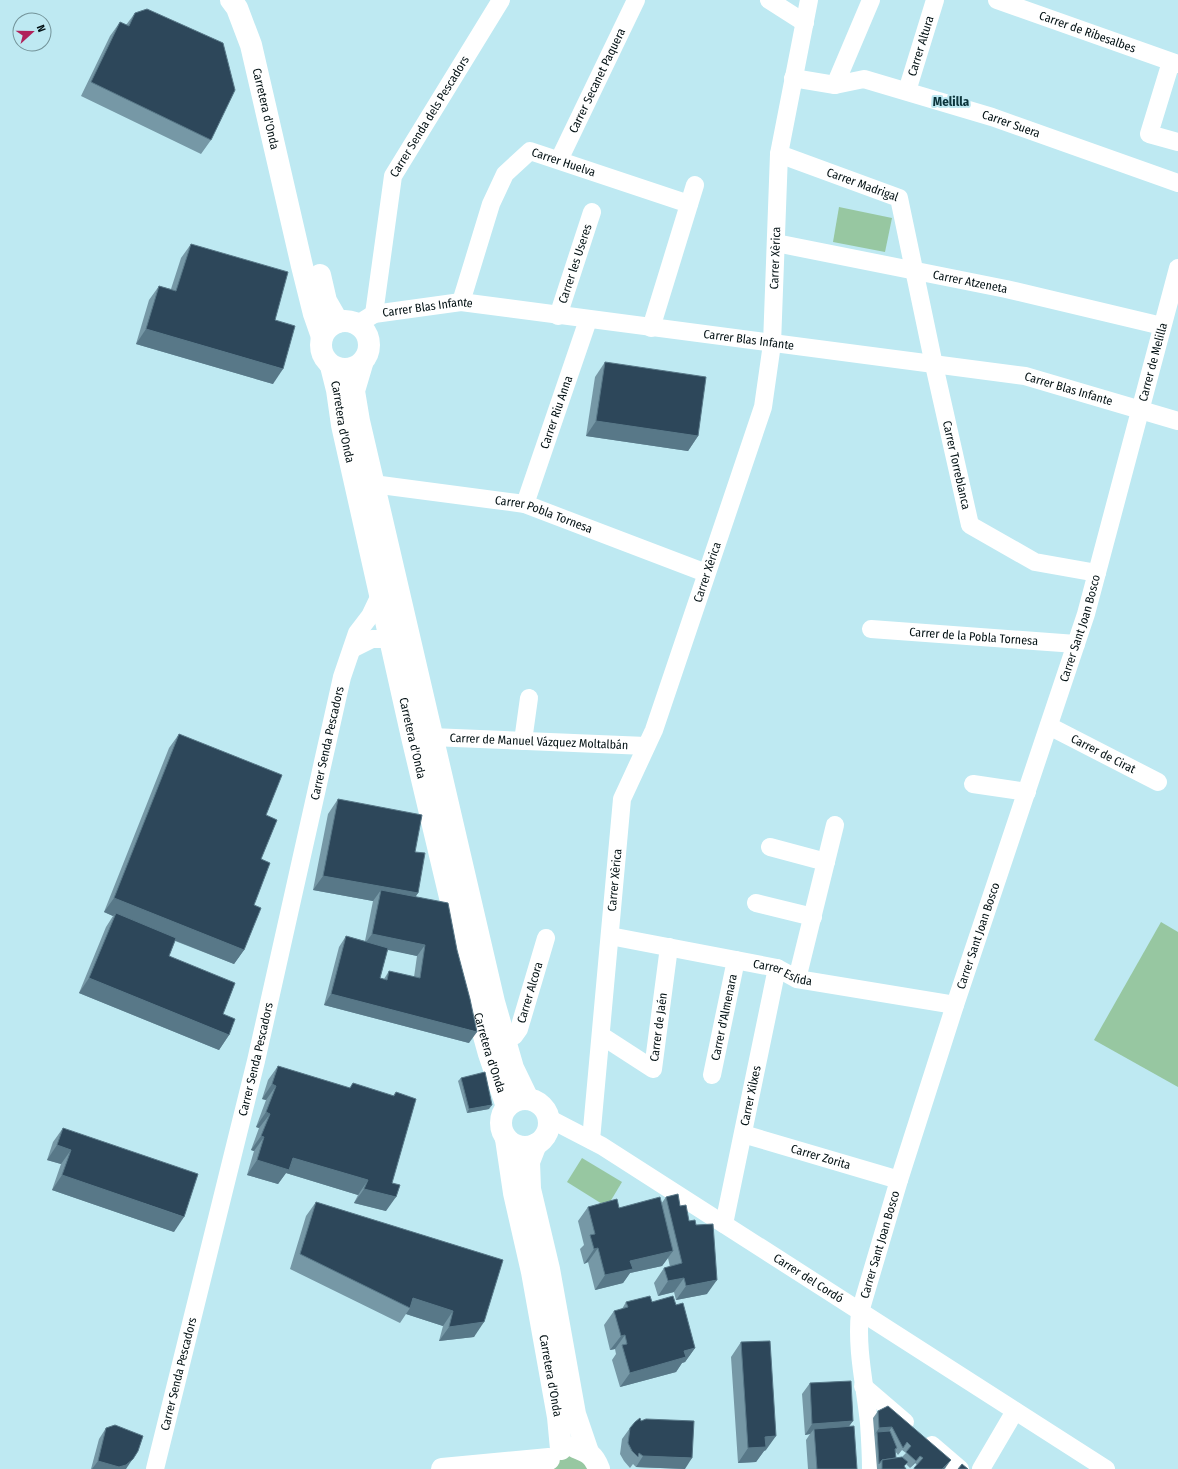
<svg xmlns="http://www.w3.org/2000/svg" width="1178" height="1469" viewBox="0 0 1178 1469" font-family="'Fira Sans Condensed',sans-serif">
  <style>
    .green { fill: #97c7a1 }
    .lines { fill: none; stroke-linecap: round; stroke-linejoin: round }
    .minor { stroke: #fff; stroke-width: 18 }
    .major { stroke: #fff; stroke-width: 22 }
    .wall { fill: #7698a6; fill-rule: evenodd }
    .shaded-wall { fill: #587888 }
    .building { fill: #2d475a; stroke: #587888 }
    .labels { text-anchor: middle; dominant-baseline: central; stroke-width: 4; stroke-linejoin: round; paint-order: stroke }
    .street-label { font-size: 12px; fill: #031114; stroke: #bee9f2 }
    .neighbourhood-label { font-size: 13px; font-weight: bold; fill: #0b343b; stroke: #bee9f2 }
  </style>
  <rect width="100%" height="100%" fill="#bee9f2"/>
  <g class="green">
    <polygon points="839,207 892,218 885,252 833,242"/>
    <polygon points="1161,922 1178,932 1178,1087 1094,1040"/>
    <polygon points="582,1158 622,1182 607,1207 567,1182"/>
    <path d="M574 1455 591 1469H553C557 1459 564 1456 574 1455Z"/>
  </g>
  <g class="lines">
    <g class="minor">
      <polyline points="769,0 805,23"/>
      <path id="s1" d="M997 0 1178 64"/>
      <polyline points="1171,62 1149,134 1178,142"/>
      <path id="s2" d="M793 78 835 85 864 79 992 117 1178 183"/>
      <polyline points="835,85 871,0"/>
      <path id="s3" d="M907 91 935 0"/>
      <path id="s4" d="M779 154 899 198 934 365 970 525 1035 562 1097 573"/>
      <path id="s5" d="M559 160 636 0"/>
      <path id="s6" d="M776 243 1006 289 1162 326"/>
      <path id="s7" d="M461 302 491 204 505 174 530 151 689 204"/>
      <path id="s8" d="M374 314 393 176 501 0"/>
      <path id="s9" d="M558 316 592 212"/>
      <path id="s10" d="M358 324 374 314 461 302 1025 376 1178 421"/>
      <polyline points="651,328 695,185"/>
      <path id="s11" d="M373 484 525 504 706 573"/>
      <path id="s12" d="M525 504 588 320"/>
      <path id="s13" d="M871 629 1076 644"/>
      <polyline points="352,649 372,639 390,639"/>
      <path id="s14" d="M1049 726 1158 782"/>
      <path id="s15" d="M431 737 646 746"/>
      <polyline points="523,741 529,698"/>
      <polyline points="973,784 1027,792"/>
      <polyline points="770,847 826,862"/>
      <polyline points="756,903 813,917"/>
      <path id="s16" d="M610 936 777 968 797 979 955 1005"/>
      <polyline points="797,979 835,825"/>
      <path id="s17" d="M602 1036 653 1069 669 947"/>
      <path id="s18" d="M503 1039 514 1036 519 1029 546 938"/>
      <path id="s19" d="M712 1075 736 960"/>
      <path id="s20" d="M548 1118 602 1146 1106 1469"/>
      <path id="s21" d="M743 1134 899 1180"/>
      <path id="s22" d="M591 1140 622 799 654 730 763 407 772 344 779 154 809 0"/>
      <path id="s23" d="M724 1224 777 968"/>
      <polyline points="863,1386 905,1422"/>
      <polyline points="932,1445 960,1469"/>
      <path id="s24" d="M155 1469 256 1061 342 677 357 633 370 616 380 595"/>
      <path id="s25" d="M871 1469C871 1454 870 1438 869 1423 865 1385 856 1349 860 1312L899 1180 955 1005 1086 614 1178 268"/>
      <polyline points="981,1469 1015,1411"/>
    </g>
    <g class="major">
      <path id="s26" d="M231 0 237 8 251 45 302 266 314 314 322 337"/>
      <polyline points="320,275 326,301 338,322"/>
      <circle cx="345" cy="345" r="24"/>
      <polyline points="362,364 354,391 359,421 494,1002 513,1068 528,1099"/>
      <path id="s27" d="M331 366 337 390 342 425 412 737 476 1007 489 1054 507 1107"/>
      <circle cx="525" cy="1123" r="24"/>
      <path id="s28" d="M506 1139 514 1193 532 1272 558 1417 561 1449"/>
      <polyline points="536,1144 529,1162 530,1189 549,1269 575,1414 588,1452"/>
      <path d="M575 1447C588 1452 594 1455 599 1469"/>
      <polyline points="442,1469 549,1459"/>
    </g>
  </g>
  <g class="wall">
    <polygon points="135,13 211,140 201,154 81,96 110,36 120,22 126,25"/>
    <polygon points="191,244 275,320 273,384 136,344 149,300 159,286 171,289 181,258"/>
    <polygon points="605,362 698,436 688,451 586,436 595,377"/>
    <polygon points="179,734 266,815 261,859 254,905 244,950 234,964 175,941 169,956 223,1014 229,1035 219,1050 79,993 106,927 113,916 104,912 169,748"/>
    <path d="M338 799 415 852 418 893 415 897 469 1043 324 1005 339 947 346 936 365 941 373 901 313 890 328 814ZM388 949 417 956 414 977 389 971 384 979 380 978Z"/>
    <polygon points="278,1066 350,1088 393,1096 396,1092 392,1183 386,1211 354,1203 358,1195 286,1173 278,1184 247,1175 254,1151 251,1150 259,1128 256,1127 266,1100 262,1099 268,1080"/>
    <polygon points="461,1078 489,1109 467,1113 458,1081"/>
    <polygon points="63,1128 174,1232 52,1190 61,1164 47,1160 53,1142"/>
    <polygon points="666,1197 680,1206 689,1221 707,1294 676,1300 674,1292 658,1296 654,1283 664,1268 670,1267 668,1258 662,1266 630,1273 623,1283 595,1290 588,1262 584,1264 580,1249 584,1245 578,1221 588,1207 619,1208 661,1204"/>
    <polygon points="316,1202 503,1260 474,1337 439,1341 443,1326 406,1314 400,1323 290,1269 306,1216"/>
    <polygon points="626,1302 652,1302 676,1305 695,1348 685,1362 682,1363 676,1372 620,1387 612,1360 616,1354 615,1349 610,1350 604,1325 614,1311 622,1309"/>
    <polygon points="741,1342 766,1450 764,1451 756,1462 738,1463 731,1357"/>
    <polygon points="810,1383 849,1427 857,1469 808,1469 806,1440 810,1434 805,1435 802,1394"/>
    <path d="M878 1411 946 1467 944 1469H913L917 1465 915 1463 910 1468 906 1464 904 1467 906 1469H877L873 1418ZM902 1450 906 1453 902 1457 896 1458 895 1451 898 1455Z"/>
    <polygon points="641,1421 685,1469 636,1467 633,1464 630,1468 624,1461 620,1454 622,1439 630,1428"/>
    <polygon points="106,1428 126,1469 91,1469 99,1439"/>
  </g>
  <g class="shaded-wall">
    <polygon points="146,329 283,369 273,384 136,344"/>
    <polygon points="596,421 698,436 688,451 586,436"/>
    <polygon points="323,876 418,893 408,908 381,890 373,901 313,890"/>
    <polygon points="114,898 244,950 234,964 114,916 116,913 113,916 104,912"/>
    <polygon points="372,934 425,945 417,956 364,945"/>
    <polygon points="89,978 229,1035 219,1050 79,993"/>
    <polygon points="331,994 477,1032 469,1043 324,1005"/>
    <polygon points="272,1084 276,1086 266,1100 262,1099"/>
    <polygon points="492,1105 489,1109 467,1113 469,1109"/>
    <polygon points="266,1112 270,1114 259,1128 256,1127"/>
    <polygon points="261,1136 264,1137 254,1151 251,1150"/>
    <polygon points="57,1145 71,1150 61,1164 47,1160"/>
    <polygon points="293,1158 368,1180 358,1195 286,1173 278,1184 247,1175 257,1160"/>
    <polygon points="62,1175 184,1217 174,1232 52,1190"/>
    <polygon points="364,1189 396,1197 386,1211 354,1203"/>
    <polygon points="598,1248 588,1262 584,1264 594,1249"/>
    <polygon points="673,1251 662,1266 630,1273 623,1283 595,1290 605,1275 630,1261"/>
    <polygon points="684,1278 674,1292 658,1296 668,1281"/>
    <polygon points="717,1280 707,1294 676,1300 686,1286"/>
    <polygon points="413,1298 453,1311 443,1326 406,1314 410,1308"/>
    <polygon points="484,1322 474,1337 439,1341 449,1327"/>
    <polygon points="625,1335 615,1349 610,1350 621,1336"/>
    <polygon points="695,1348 685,1362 682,1363 676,1372 620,1387 630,1373 684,1351"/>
    <polygon points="853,1421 845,1432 814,1429 810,1434 805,1435 812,1424"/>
    <polygon points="892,1427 887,1434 877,1432 874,1436 879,1428"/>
    <polygon points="776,1436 766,1450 764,1451 756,1462 738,1463 748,1448 765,1437"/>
    <polygon points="138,1451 126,1469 92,1469 98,1461"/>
    <polygon points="643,1456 692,1458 685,1469 636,1467"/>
    <polygon points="920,1456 915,1463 910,1468 916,1461"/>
    <polygon points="951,1460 946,1467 944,1469 942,1469"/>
  </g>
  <g class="building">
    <polygon points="147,9 223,43 235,90 211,140 91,82 120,22 129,26 135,13"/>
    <polygon points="191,244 288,272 275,320 295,326 283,369 146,329 159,286 176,291"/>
    <polygon points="605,362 706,377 698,436 596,421"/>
    <polygon points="179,734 282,775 266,815 277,820 261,859 270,863 254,905 261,908 244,950 114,898"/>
    <polygon points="338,799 422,815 415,852 425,853 418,893 323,876"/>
    <polygon points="381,890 448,903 457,950 470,999 477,1032 331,994 346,936 388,948 380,978 387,980 389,971 420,978 425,945 372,934"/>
    <polygon points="116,913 176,938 169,956 235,983 223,1014 235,1019 229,1035 89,978"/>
    <polygon points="278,1066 350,1088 353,1083 394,1096 396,1092 416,1099 392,1183 400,1185 396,1197 364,1189 368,1180 293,1158 289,1170 257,1160 264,1137 261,1136 270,1114 266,1112 276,1086 272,1084"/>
    <polygon points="485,1072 492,1105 469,1109 461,1078"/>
    <polygon points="63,1128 198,1174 184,1217 62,1175 71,1150 57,1145"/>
    <polygon points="678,1194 680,1206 686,1205 689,1221 695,1220 696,1225 713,1224 717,1280 686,1286 684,1278 668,1281 664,1268 682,1263 666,1197"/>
    <polygon points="660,1197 673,1251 630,1261 633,1269 605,1275 598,1248 594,1249 590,1235 595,1234 588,1207 617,1199 619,1208"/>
    <polygon points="316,1202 503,1260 484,1322 449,1327 453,1311 413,1298 410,1308 300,1254"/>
    <polygon points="650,1296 652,1302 673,1296 676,1305 683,1303 695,1348 684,1351 686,1357 630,1373 622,1345 627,1344 625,1335 621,1336 614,1311 628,1307 626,1302"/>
    <polygon points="770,1341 776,1436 765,1437 766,1447 748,1448 741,1342"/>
    <polygon points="851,1381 853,1421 812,1424 810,1383"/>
    <polygon points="888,1406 951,1460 942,1469 915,1469 914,1468 923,1458 920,1456 916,1461 906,1452 911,1446 907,1442 903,1448 892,1427 879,1428 878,1411"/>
    <polygon points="640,1418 641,1421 646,1419 694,1421 692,1458 643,1456 639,1453 638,1457 632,1451 628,1443 630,1428 635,1422"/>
    <polygon points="115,1425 143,1436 138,1451 133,1459 126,1465 119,1467 98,1461 106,1428"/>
    <polygon points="854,1426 857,1469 817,1469 814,1429"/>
    <polygon points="890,1431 897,1448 895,1449 896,1458 882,1460 879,1464 877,1432"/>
    <polygon points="902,1457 908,1462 904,1466 906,1469 882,1469 882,1460"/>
    <polygon points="962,1464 968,1469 958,1469"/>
  </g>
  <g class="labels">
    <g class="street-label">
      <text stroke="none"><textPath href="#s1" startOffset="96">Carrer de Ribesalbes</textPath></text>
      <text stroke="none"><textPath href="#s3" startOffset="47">Carrer Altura</textPath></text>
      <text stroke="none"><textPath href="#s5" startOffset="88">Carrer Secanet Paquera</textPath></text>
      <text stroke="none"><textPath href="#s26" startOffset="115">Carretera d'Onda</textPath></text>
      <text stroke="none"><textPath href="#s8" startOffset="209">Carrer Senda dels Pescadors</textPath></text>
      <text stroke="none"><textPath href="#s2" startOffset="226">Carrer Suera</textPath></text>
      <text stroke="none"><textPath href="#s7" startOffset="205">Carrer Huelva</textPath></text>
      <text stroke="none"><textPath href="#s4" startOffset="89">Carrer Madrigal</textPath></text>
      <text stroke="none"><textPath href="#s22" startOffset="909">Carrer Xèrica</textPath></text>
      <text stroke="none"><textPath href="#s9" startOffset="55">Carrer les Useres</textPath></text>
      <text stroke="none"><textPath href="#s6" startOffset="198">Carrer Atzeneta</textPath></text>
      <text stroke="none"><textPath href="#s10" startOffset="73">Carrer Blas Infante</textPath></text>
      <text stroke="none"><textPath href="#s10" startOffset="397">Carrer Blas Infante</textPath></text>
      <text stroke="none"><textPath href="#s25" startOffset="1152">Carrer de Melilla</textPath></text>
      <text stroke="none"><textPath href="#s10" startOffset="721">Carrer Blas Infante</textPath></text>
      <text stroke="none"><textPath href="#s12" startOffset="97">Carrer Riu Anna</textPath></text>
      <text stroke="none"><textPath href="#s27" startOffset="57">Carretera d'Onda</textPath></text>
      <text stroke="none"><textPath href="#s4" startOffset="401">Carrer Torreblanca</textPath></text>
      <text stroke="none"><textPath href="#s11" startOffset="174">Carrer Pobla Tornesa</textPath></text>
      <text stroke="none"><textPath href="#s22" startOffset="585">Carrer Xèrica</textPath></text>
      <text stroke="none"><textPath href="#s25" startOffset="876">Carrer Sant Joan Bosco</textPath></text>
      <text stroke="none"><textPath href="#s13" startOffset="103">Carrer de la Pobla Tornesa</textPath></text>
      <text stroke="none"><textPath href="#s27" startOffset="381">Carretera d'Onda</textPath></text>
      <text stroke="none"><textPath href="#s15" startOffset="108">Carrer de Manuel Vázquez Moltalbán</textPath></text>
      <text stroke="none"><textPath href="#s24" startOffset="746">Carrer Senda Pescadors</textPath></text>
      <text stroke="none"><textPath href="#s14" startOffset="61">Carrer de Cirat</textPath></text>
      <text stroke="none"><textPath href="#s22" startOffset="261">Carrer Xèrica</textPath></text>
      <text stroke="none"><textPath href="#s25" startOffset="552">Carrer Sant Joan Bosco</textPath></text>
      <text stroke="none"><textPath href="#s16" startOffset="177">Carrer Eslida</textPath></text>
      <text stroke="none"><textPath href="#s18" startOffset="58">Carrer Alcora</textPath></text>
      <text stroke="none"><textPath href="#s19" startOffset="59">Carrer d'Almenara</textPath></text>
      <text stroke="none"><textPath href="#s17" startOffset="103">Carrer de Jaén</textPath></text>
      <text stroke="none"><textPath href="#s27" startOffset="705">Carretera d'Onda</textPath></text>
      <text stroke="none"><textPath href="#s24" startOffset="422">Carrer Senda Pescadors</textPath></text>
      <text stroke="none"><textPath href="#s23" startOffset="131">Carrer Xilxes</textPath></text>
      <text stroke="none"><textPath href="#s21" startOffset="81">Carrer Zorita</textPath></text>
      <text stroke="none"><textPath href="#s25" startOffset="228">Carrer Sant Joan Bosco</textPath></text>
      <text stroke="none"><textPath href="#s20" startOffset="306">Carrer del Cordó</textPath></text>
      <text stroke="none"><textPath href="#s24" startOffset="98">Carrer Senda Pescadors</textPath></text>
      <text stroke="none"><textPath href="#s28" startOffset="241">Carretera d'Onda</textPath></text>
    </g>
    <g class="neighbourhood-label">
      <text x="951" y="101">Melilla</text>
    </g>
  </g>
  <g transform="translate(32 32) rotate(69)"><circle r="19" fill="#bee9f2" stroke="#739399"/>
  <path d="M0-3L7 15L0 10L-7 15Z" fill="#b0225a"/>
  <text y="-6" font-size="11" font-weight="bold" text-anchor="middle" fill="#031114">N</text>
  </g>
</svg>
